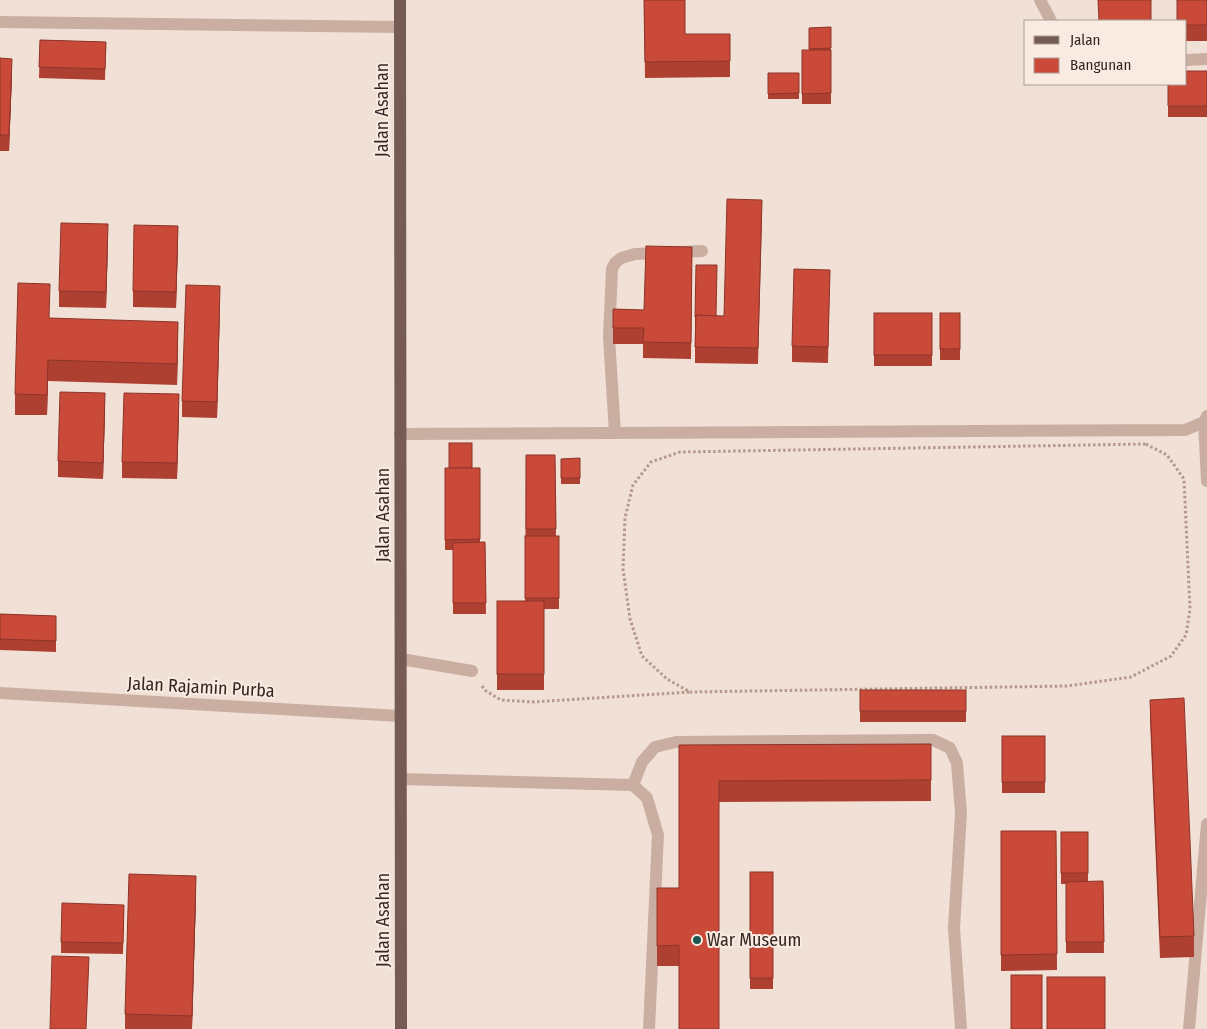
<svg xmlns="http://www.w3.org/2000/svg" width="1207" height="1029" viewBox="0 0 1207 1029" font-family="'Fira Sans Condensed',sans-serif">
  <style>
    .lines { fill: none; stroke-linecap: round; stroke-linejoin: round }
    .path { stroke: #b5988b; stroke-width: 3; stroke-dasharray: 2.5 2.5; stroke-linecap: butt }
    .minor { stroke: #c9aea1; stroke-width: 12 }
    .major { stroke: #765b54; stroke-width: 12 }
    .wall { fill: #ae4032 }
    .shaded-wall { fill: #8d3429 }
    .building { fill: #ca4a3a; stroke: #8d3429 }
    .poi-dot { fill: #195551; stroke: #f9ebe1; stroke-width: 2 }
    .labels { text-anchor: middle; dominant-baseline: central; stroke-width: 4; stroke-linejoin: round; paint-order: stroke }
    .street-label { font-size: 18px; fill: #332724; stroke: #f9ebe1 }
    .poi-label { font-size: 18px; fill: #332724; stroke: #f9ebe1; text-anchor: start }
  </style>
  <rect width="100%" height="100%" fill="#f1e0d5"/>
  <g class="lines">
    <g class="path">
      <polygon points="1146,444 1167,455 1184,479 1190,609 1186,635 1171,656 1131,677 1067,686 690,692 667,679 642,656 630,619 623,569 625,518 633,485 651,462 680,452"/>
      <polyline points="482,686 486,691 501,700 532,702 690,692"/>
    </g>
    <g class="minor">
      <polyline points="1040,0 1051,21"/>
      <polyline points="0,22 400,27"/>
      <polyline points="1186,60 1207,59"/>
      <polyline points="1204,422 1207,481"/>
      <polyline points="615,433 609,337 612,269 615,263 621,258 635,254 702,251"/>
      <polyline points="400,434 1185,430 1204,422 1207,416"/>
      <polyline points="401,659 472,671"/>
      <polyline points="0,693 400,716"/>
      <polyline points="401,779 633,785 647,798 658,835 649,1029"/>
      <polyline points="633,785 642,762 655,747 676,742 933,740 950,748 957,763 961,813 954,928 961,1029"/>
      <polyline points="1189,1029 1207,824"/>
    </g>
    <polyline class="major" points="400,0 401,1029"/>
  </g>
  <g class="wall">
    <polygon points="644,0 685,34 730,34 730,77 645,78"/>
    <polygon points="1207,0 1207,41 1186,41 1186,21"/>
    <polygon points="831,27 831,104 802,104 802,50 809,50 809,28"/>
    <polygon points="40,40 106,42 105,80 39,78"/>
    <polygon points="0,58 12,75 9,151 0,151"/>
    <polygon points="1207,71 1207,117 1168,117 1168,84"/>
    <rect x="768" y="73" width="31" height="26"/>
    <polygon points="762,216 758,364 695,363 695,317 724,316"/>
    <polygon points="108,240 106,308 59,307 59,291"/>
    <polygon points="178,242 176,308 133,307 133,291"/>
    <polygon points="692,247 691,359 643,358 643,344 613,344 613,309 644,310"/>
    <polygon points="830,270 828,363 792,362 792,346"/>
    <polygon points="220,302 217,418 182,417 182,401"/>
    <rect x="874" y="313" width="58" height="53"/>
    <rect x="940" y="313" width="20" height="47"/>
    <polygon points="50,318 178,343 177,385 48,381 47,415 15,415 15,394"/>
    <polygon points="105,409 103,479 58,477 58,461"/>
    <polygon points="179,410 177,479 122,478 122,462"/>
    <polygon points="526,455 555,455 556,536 559,536 559,609 544,609 544,690 497,690 497,601 525,601"/>
    <polygon points="580,458 580,484 561,484 561,459"/>
    <polygon points="445,468 480,468 480,542 485,542 486,614 453,614 453,550 445,550"/>
    <polygon points="0,614 56,616 56,652 0,650"/>
    <rect x="860" y="690" width="106" height="32"/>
    <polygon points="1150,700 1194,936 1194,957 1160,958 1150,720"/>
    <rect x="1002" y="736" width="43" height="57"/>
    <polygon points="931,744 931,801 719,802 679,966 657,966 657,888 679,888 679,745"/>
    <polygon points="1001,831 1056,831 1057,970 1001,971"/>
    <polygon points="1061,832 1088,832 1088,882 1103,881 1104,953 1066,953 1066,884 1061,884"/>
    <rect x="750" y="872" width="23" height="117"/>
    <polygon points="196,897 192,1029 125,1029 125,1014"/>
    <polygon points="124,905 123,954 61,953 61,942"/>
  </g>
  <g class="shaded-wall">
    <polygon points="12,59 12,75 9,151 9,135"/>
    <polygon points="108,224 108,240 106,308 106,292"/>
    <polygon points="178,226 178,242 176,308 176,292"/>
    <polygon points="220,286 220,302 217,418 217,402"/>
    <polygon points="178,322 178,343 177,385 177,364"/>
    <polygon points="48,360 48,381 47,415 47,395"/>
    <polygon points="105,393 105,409 103,479 103,463"/>
    <polygon points="179,394 179,410 177,479 177,463"/>
    <polygon points="196,876 196,897 192,1029 192,1016"/>
  </g>
  <g class="building">
    <polygon points="644,0 685,0 685,34 730,34 730,61 645,62"/>
    <polygon points="1098,0 1151,0 1151,21 1099,21"/>
    <polygon points="1177,0 1207,0 1207,25 1186,25 1186,21 1177,21"/>
    <polygon points="831,27 831,48 809,49 809,28"/>
    <polygon points="40,40 106,42 105,69 39,67"/>
    <polygon points="802,50 831,50 831,93 802,94"/>
    <polygon points="0,58 12,59 9,135 0,135"/>
    <polygon points="1186,71 1207,71 1207,106 1168,106 1168,84 1186,84"/>
    <polygon points="768,73 799,73 799,93 768,94"/>
    <polygon points="727,199 762,200 758,348 695,347 696,315 724,316"/>
    <polygon points="61,223 108,224 106,292 59,291"/>
    <polygon points="134,225 178,226 176,292 133,291"/>
    <polygon points="646,246 692,247 691,343 643,342 644,328 613,328 613,309 644,310"/>
    <polygon points="696,265 717,265 716,316 696,315 696,317 695,317"/>
    <polygon points="794,269 830,270 828,347 792,346"/>
    <polygon points="18,283 50,284 49,318 178,322 177,364 48,360 47,395 15,394"/>
    <polygon points="186,285 220,286 217,402 182,401"/>
    <rect x="874" y="313" width="58" height="42"/>
    <rect x="940" y="313" width="20" height="36"/>
    <polygon points="60,392 105,393 103,463 58,461"/>
    <polygon points="124,393 179,394 177,463 122,462"/>
    <rect x="449" y="443" width="23" height="25"/>
    <polygon points="526,455 555,455 556,529 526,529"/>
    <polygon points="580,458 580,478 561,478 561,459"/>
    <polygon points="445,468 480,468 480,539 445,540"/>
    <rect x="525" y="536" width="34" height="62"/>
    <polygon points="485,542 486,603 453,603 453,543"/>
    <rect x="497" y="601" width="47" height="73"/>
    <polygon points="0,614 56,616 56,641 0,639"/>
    <rect x="860" y="690" width="106" height="21"/>
    <polygon points="1184,698 1194,936 1160,937 1150,700"/>
    <rect x="1002" y="736" width="43" height="46"/>
    <polygon points="931,744 931,780 719,781 719,1029 679,1029 679,945 657,946 657,888 679,888 679,745"/>
    <polygon points="1001,831 1056,831 1057,954 1001,955"/>
    <rect x="1061" y="832" width="27" height="41"/>
    <rect x="750" y="872" width="23" height="106"/>
    <polygon points="129,874 196,876 192,1016 125,1014"/>
    <polygon points="1103,881 1104,942 1066,942 1066,882"/>
    <polygon points="62,903 124,905 123,943 61,942"/>
    <polygon points="52,956 89,957 86,1029 50,1029"/>
    <rect x="1011" y="975" width="31" height="54"/>
    <rect x="1047" y="977" width="58" height="52"/>
  </g>
  <circle class="poi-dot" cx="697" cy="940" r="5"/>
  <g class="labels">
    <g class="street-label">
      <text transform="translate(382 110) rotate(-90)">Jalan Asahan</text>
      <text transform="translate(383 515) rotate(-90)">Jalan Asahan</text>
      <text transform="translate(201 687) rotate(3)">Jalan Rajamin Purba</text>
      <text transform="translate(383 920) rotate(-90)">Jalan Asahan</text>
    </g>
    <g class="poi-label">
      <text x="707" y="940">War Museum</text>
    </g>
  </g>
  <rect x="1024" y="20" width="162" height="65" fill="#f9ebe1" stroke="#aa9d95"/>
  <rect x="1034" y="36" width="25" height="8" fill="#765b54" stroke="#aa9d95"/>
  <text x="1070" y="45" font-size="15" fill="#332724">Jalan</text>
  <rect x="1034" y="58" width="25" height="15" fill="#ca4a3a" stroke="#aa9d95"/>
  <text x="1070" y="70" font-size="15" fill="#332724">Bangunan</text>
</svg>
